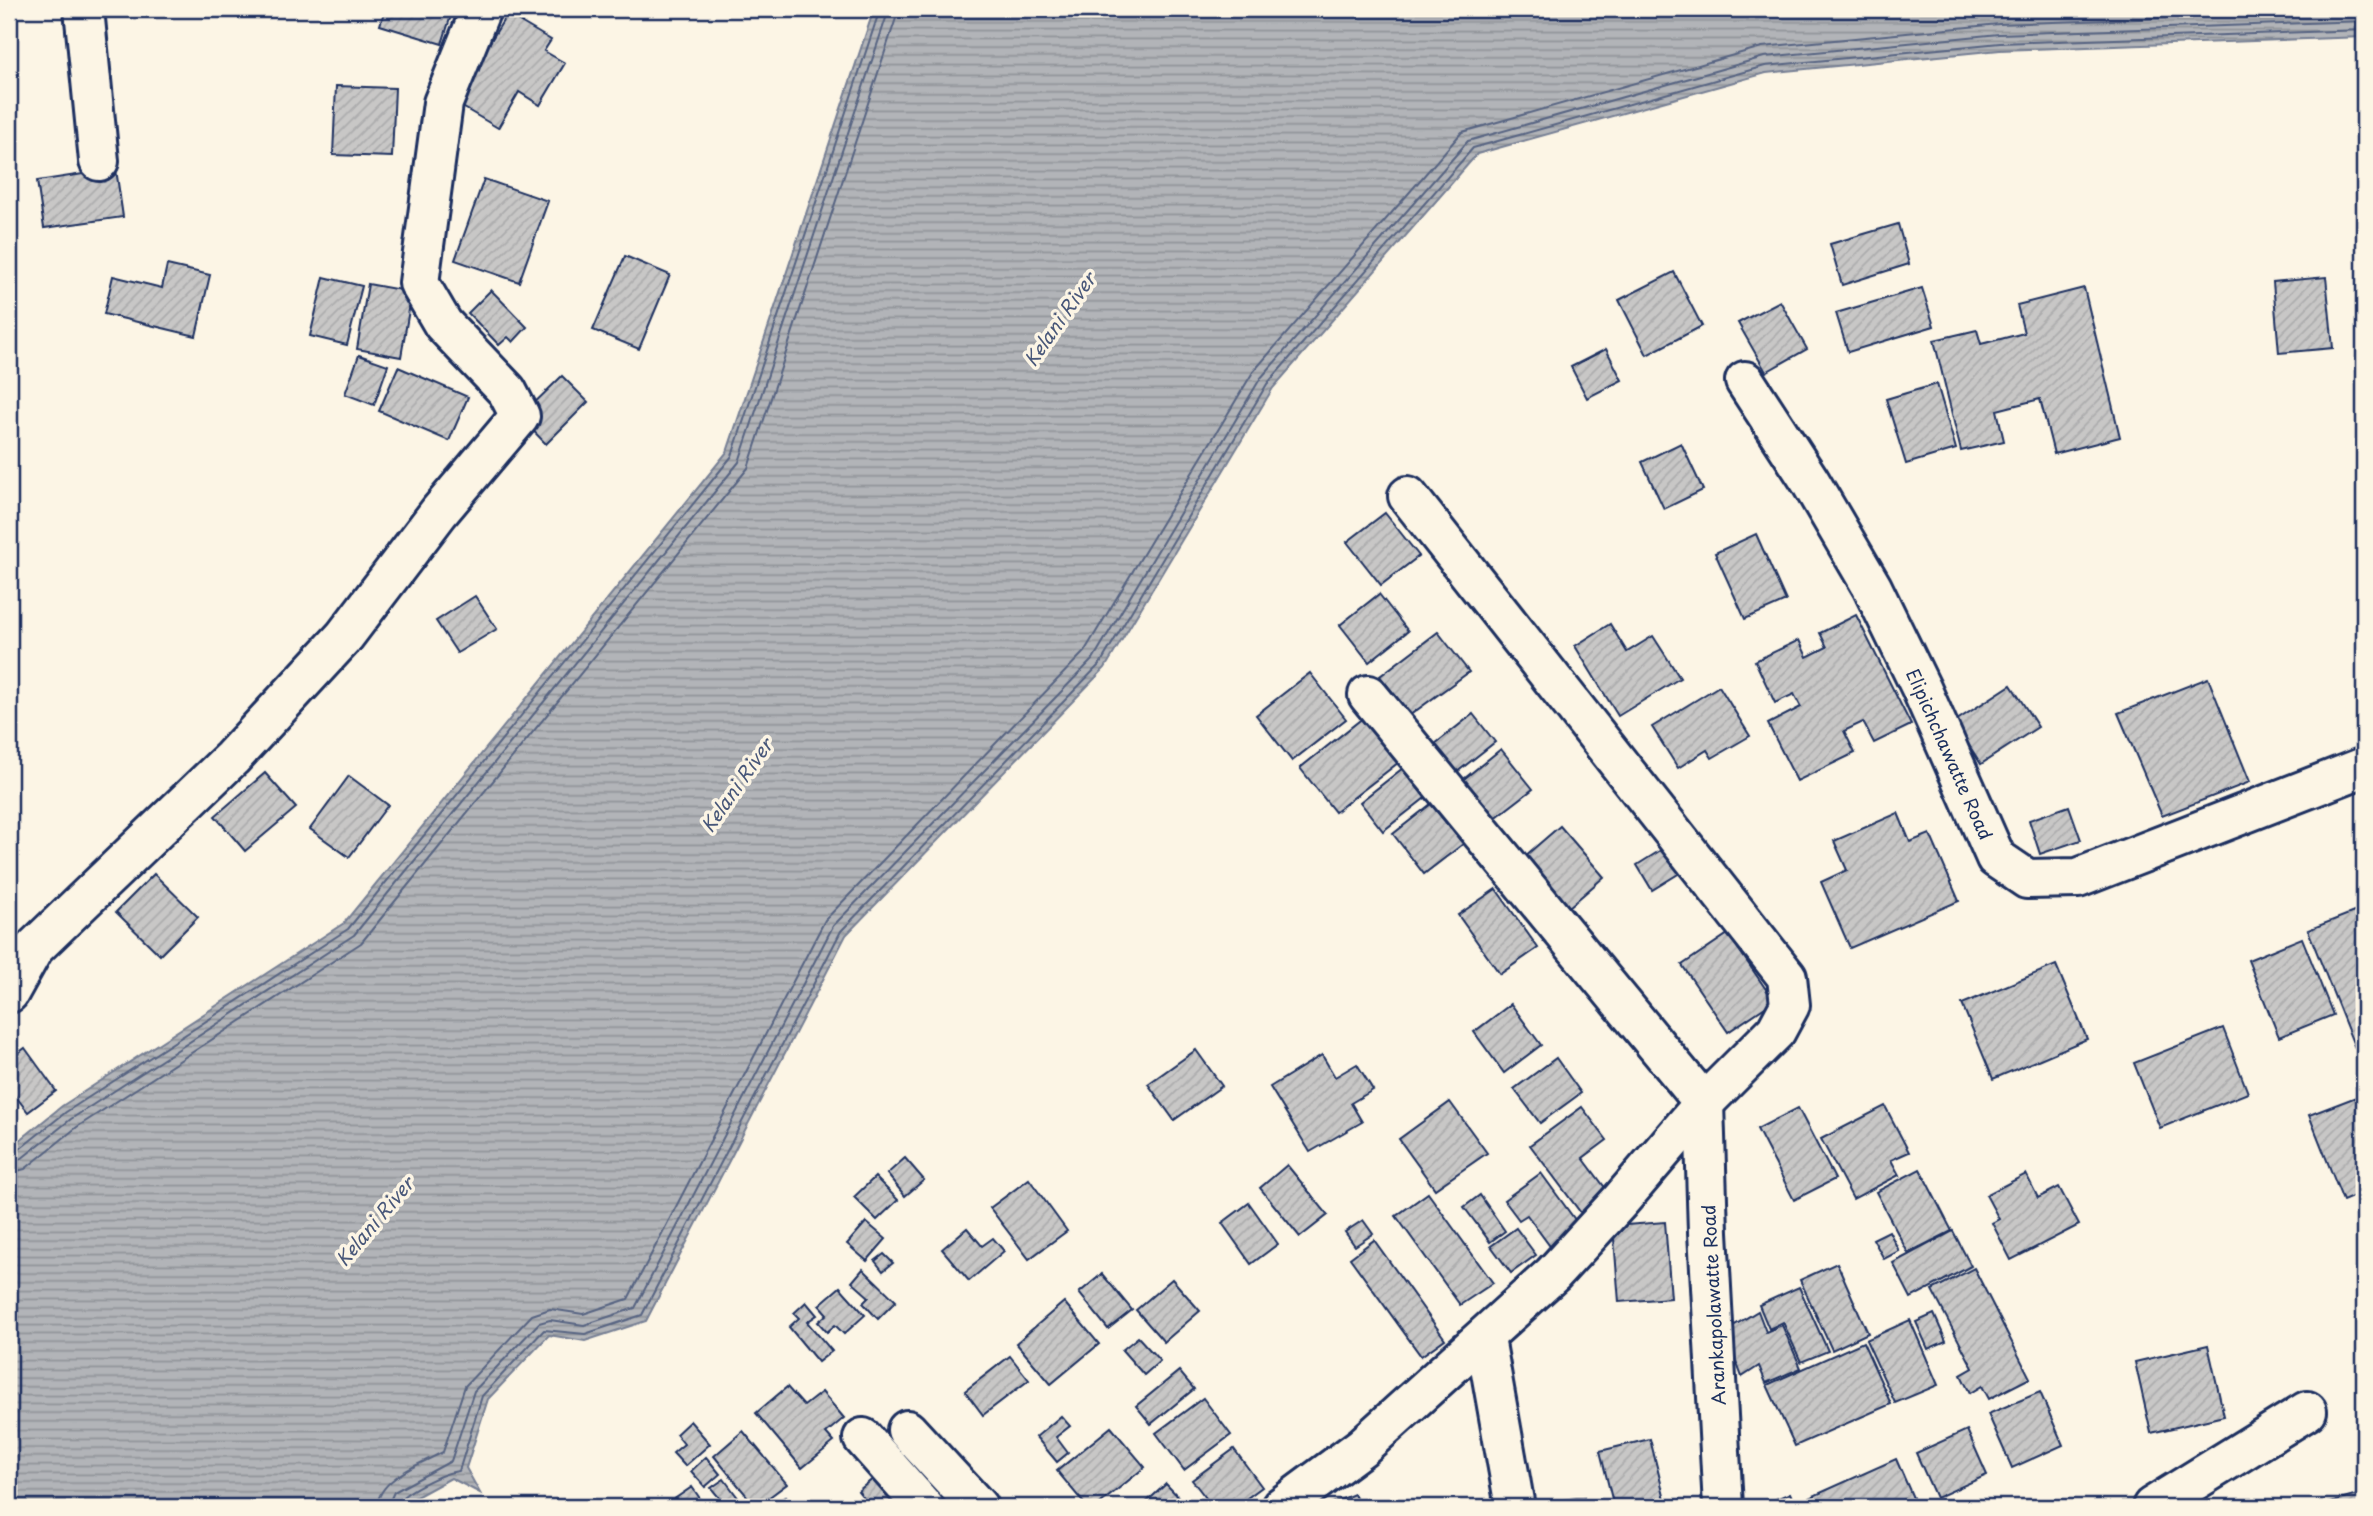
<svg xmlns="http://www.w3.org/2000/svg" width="2373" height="1516" viewBox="0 0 2373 1516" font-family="'Playpen Sans',sans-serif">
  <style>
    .water { fill: url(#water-rules); stroke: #767f94; stroke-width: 2 }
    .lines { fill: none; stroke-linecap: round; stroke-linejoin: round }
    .shore { stroke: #576482; stroke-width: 2 }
    .building { fill: url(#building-hatch); stroke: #1b2f5e; stroke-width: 2 }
    .street-casing { stroke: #1b2f5e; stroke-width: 44 }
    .street { stroke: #fcf5e5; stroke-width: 38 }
    .labels { text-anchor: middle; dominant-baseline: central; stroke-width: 7; stroke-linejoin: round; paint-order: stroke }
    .street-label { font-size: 18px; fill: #1b2f5e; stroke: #fcf5e5 }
    .water-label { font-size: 19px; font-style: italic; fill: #485779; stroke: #fcf5e5 }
  </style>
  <defs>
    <pattern id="water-rules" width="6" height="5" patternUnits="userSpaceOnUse" patternTransform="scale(1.75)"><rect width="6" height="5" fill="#b2b4b8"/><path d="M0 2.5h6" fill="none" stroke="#909399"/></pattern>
    <pattern id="building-hatch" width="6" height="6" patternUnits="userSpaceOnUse" patternTransform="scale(1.75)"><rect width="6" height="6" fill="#c8c7c6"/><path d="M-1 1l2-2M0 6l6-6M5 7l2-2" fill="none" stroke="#ababac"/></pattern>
  </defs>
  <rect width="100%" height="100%" fill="#fcf5e5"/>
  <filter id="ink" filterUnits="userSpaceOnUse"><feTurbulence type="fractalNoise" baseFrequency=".0143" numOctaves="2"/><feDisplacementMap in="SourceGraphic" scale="14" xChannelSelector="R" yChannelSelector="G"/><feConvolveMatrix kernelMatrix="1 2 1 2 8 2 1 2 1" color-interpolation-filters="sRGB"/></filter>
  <g filter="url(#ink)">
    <polygon class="water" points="874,9 2364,9 2364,37 2000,50 1766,73 1477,154 1273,388 1105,668 846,935 646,1321 585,1341 549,1335 488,1399 466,1468 480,1493 451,1478 398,1507 9,1507 9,1149 62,1106 344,923 727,452"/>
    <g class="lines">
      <g class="shore">
        <polyline points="9,1154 16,1152 66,1112 348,929 732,456 880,9"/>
        <polyline points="9,1162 21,1159 71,1119 354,935 739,462 889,9"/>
        <polyline points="9,1173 25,1169 77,1127 361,943 748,468 899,9"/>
        <path d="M377 1507C378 1478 421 1464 443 1452L465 1386 532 1315 550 1309 583 1314 628 1299 825 920 1084 652 1253 372 1462 132 1762 47 1999 24 2364 11"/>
        <polyline points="387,1507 394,1492 451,1461 474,1391 539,1323 550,1320 584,1325 635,1308 833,926 1093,659 1260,379 1468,141 1764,57 1999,34 2364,21"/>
        <path d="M396 1507C398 1493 445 1472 459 1471L482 1396 544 1330 585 1334 642 1315 841 931 1100 664 1267 384 1473 148 1765 66 2000 43 2364 30"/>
      </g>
    </g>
    <g class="building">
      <polygon points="9,9 15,9 13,27 9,26"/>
      <polygon points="385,9 453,9 442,44 380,25"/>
      <polygon points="507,14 551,40 544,51 565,63 540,105 519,92 498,128 454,102"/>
      <polygon points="336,86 395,88 392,157 333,155"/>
      <polygon points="116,169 123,217 44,228 37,181"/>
      <polygon points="484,179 548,201 519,282 455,260"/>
      <polygon points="1898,224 1909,264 1842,285 1830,244"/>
      <polygon points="625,256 670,275 639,349 593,330"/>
      <polygon points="167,265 210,275 196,336 104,314 113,276 162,288"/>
      <polygon points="1674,272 1702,326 1647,355 1619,300"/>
      <polygon points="324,277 362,286 347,345 310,336"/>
      <polygon points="2326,277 2333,348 2279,353 2273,282"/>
      <polygon points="368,284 412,292 401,357 357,349"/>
      <polygon points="1922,288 1934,326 1848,352 1836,313"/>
      <polygon points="2084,288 2120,437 2054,454 2040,399 1997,410 2004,441 1961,451 1934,340 1977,330 1981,344 2024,333 2017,305"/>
      <polygon points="491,290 527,327 513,342 508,337 499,345 468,313"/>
      <polygon points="1780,301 1807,349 1766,372 1738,323"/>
      <polygon points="1606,349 1622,380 1587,398 1571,367"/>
      <polygon points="359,355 388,365 374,405 345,394"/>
      <polygon points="398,367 468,397 449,441 379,411"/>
      <polygon points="562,376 588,402 546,444 520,417"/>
      <polygon points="1937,384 1956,449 1906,464 1886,399"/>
      <polygon points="1681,443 1703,490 1664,509 1642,462"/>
      <polygon points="1385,513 1419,556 1381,585 1347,542"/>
      <polygon points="1756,534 1786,601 1745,619 1715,553"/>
      <polygon points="1379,594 1408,631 1369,662 1340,625"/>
      <polygon points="475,596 497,629 457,653 436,621"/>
      <polygon points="1856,615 1911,725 1874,743 1863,722 1844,731 1855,753 1797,781 1768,724 1801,707 1794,694 1775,703 1755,661 1799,640 1807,657 1827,647 1820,633"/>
      <polygon points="1610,624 1627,652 1653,636 1680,678 1618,716 1575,646"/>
      <polygon points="1438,632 1469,672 1410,715 1380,676"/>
      <polygon points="1310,673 1346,719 1292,761 1256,715"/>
      <polygon points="2208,678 2250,782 2162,816 2118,713"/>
      <polygon points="2011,685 2038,727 1981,764 1954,722"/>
      <polygon points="1719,686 1750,736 1712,758 1707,750 1678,768 1652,727"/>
      <polygon points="1473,714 1495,742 1447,780 1425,752"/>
      <polygon points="1364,717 1399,762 1335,812 1300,768"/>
      <polygon points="1501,749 1533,789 1490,822 1459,783"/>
      <polygon points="1403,768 1425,798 1383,831 1360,802"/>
      <polygon points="265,773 296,808 245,851 215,816"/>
      <polygon points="349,776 388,805 349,857 310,829"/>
      <polygon points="1431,804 1463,844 1424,874 1393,834"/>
      <polygon points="2069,806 2081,840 2040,854 2029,820"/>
      <polygon points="1898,813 1910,842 1930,834 1959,901 1850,948 1821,882 1847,870 1834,841"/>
      <polygon points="1560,826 1604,877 1569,907 1525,856"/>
      <polygon points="1672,843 1688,868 1652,890 1637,865"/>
      <polygon points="154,874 198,917 160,955 116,912"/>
      <polygon points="1496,889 1538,948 1500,974 1458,915"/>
      <polygon points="2364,908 2364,1044 2355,1048 2308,930"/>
      <polygon points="1728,934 1774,1001 1728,1032 1682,965"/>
      <polygon points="2302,938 2333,1015 2279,1037 2248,960"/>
      <polygon points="2056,965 2087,1039 1993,1079 1962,1004"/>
      <polygon points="1511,1004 1541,1045 1504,1073 1474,1032"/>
      <polygon points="2223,1028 2248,1093 2160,1128 2134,1063"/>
      <polygon points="25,1048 56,1091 28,1112 9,1088 9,1060"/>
      <polygon points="1196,1050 1222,1086 1174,1120 1148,1084"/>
      <polygon points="1322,1055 1335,1077 1357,1064 1373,1090 1351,1103 1362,1122 1310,1152 1270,1087"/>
      <polygon points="1556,1058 1581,1093 1540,1123 1514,1089"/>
      <polygon points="2364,1094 2364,1192 2343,1201 2309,1115"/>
      <polygon points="1450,1102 1487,1153 1435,1189 1399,1139"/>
      <polygon points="1885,1106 1909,1152 1891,1160 1899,1175 1853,1199 1821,1139"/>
      <polygon points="1582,1107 1607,1140 1583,1158 1609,1193 1581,1213 1530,1145"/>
      <polygon points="1798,1108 1835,1179 1794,1200 1757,1129"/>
      <polygon points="905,1158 924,1180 905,1196 887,1174"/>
      <polygon points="1287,1165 1328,1215 1300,1237 1260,1188"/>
      <polygon points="1920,1169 1952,1231 1908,1253 1876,1192"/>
      <polygon points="1541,1173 1581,1228 1552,1249 1527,1215 1519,1220 1504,1200"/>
      <polygon points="2026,1174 2038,1198 2059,1187 2079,1225 2011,1260 1992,1223 1999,1219 1986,1195"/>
      <polygon points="875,1177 898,1200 877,1220 854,1197"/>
      <polygon points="1029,1179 1067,1231 1029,1259 990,1208"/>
      <polygon points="1428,1193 1493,1283 1460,1305 1396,1216"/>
      <polygon points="1480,1195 1505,1231 1490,1242 1464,1207"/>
      <polygon points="1249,1203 1278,1244 1251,1264 1222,1223"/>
      <polygon points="1363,1220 1373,1234 1355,1246 1345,1232"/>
      <polygon points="866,1222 886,1239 867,1261 847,1244"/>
      <polygon points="1665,1222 1671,1298 1619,1302 1613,1226"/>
      <polygon points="967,1228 982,1246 993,1238 1004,1251 969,1281 942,1249"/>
      <polygon points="1516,1228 1536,1255 1511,1273 1491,1246"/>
      <polygon points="1889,1231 1899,1251 1884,1259 1873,1239"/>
      <polygon points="1953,1231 1971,1266 1911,1298 1893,1263"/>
      <polygon points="1374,1240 1445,1339 1421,1356 1350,1258"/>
      <polygon points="884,1254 893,1263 883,1271 875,1261"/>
      <polygon points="1837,1263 1868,1333 1832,1350 1800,1280"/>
      <polygon points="1974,1268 2030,1378 1989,1399 1982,1386 1970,1393 1961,1375 1973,1368 1932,1290"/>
      <polygon points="863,1269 896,1301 878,1319 863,1303 869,1297 852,1282"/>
      <polygon points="1102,1274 1132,1310 1108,1329 1079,1293"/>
      <polygon points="1172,1279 1200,1311 1164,1342 1136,1310"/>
      <polygon points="840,1287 865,1315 844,1334 835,1325 827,1332 818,1322 827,1314 819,1305"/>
      <polygon points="1799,1287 1828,1351 1801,1362 1783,1322 1769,1329 1759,1305"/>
      <polygon points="806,1302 817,1315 807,1322 832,1351 818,1362 789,1327 799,1318 794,1313"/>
      <polygon points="1064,1302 1099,1344 1051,1384 1016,1343"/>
      <polygon points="1758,1311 1766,1332 1782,1325 1801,1368 1766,1383 1759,1366 1742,1377 1725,1331"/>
      <polygon points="1934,1314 1946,1341 1928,1349 1916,1322"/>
      <polygon points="1910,1320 1938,1385 1895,1403 1866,1340"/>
      <polygon points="1138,1337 1160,1361 1144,1375 1122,1350"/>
      <polygon points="1863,1342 1891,1404 1795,1446 1767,1385"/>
      <polygon points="2208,1345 2224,1416 2151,1433 2135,1362"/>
      <polygon points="1010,1356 1029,1380 983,1415 965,1391"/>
      <polygon points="1179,1371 1194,1389 1151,1424 1136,1406"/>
      <polygon points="787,1387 804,1406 822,1392 844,1418 826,1433 834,1442 802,1468 756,1413"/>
      <polygon points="2040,1392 2063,1445 2012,1468 1988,1414"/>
      <polygon points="1203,1398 1231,1435 1184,1470 1156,1433"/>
      <polygon points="1061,1416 1070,1426 1056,1437 1068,1453 1057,1462 1036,1437"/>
      <polygon points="690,1421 710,1444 685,1466 673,1453 684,1444 676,1434"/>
      <polygon points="1111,1427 1145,1467 1096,1507 1087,1507 1057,1471"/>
      <polygon points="1967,1430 1987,1475 1936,1498 1916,1453"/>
      <polygon points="743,1431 787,1484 756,1507 714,1456"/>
      <polygon points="1650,1439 1667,1507 1614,1507 1600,1451"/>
      <polygon points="1234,1449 1262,1487 1235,1507 1213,1507 1192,1480"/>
      <polygon points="706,1457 720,1474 705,1487 691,1471"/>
      <polygon points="1896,1459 1917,1507 1802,1507 1800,1502"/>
      <polygon points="884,1470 914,1507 871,1507 858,1491"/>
      <polygon points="724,1479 739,1499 727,1507 711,1488"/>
      <polygon points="1166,1484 1188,1507 1141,1507"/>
      <polygon points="692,1487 706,1507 673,1507 670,1502"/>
      <polygon points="1790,1493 1796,1507 1757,1507"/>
      <polygon points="2364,1493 2364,1507 2316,1507"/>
      <polygon points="1354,1494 1360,1507 1323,1507"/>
      <polygon points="786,1496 795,1507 770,1507"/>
      <polygon points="1584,1497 1585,1507 1534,1507 1534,1504"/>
    </g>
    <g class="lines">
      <defs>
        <g id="street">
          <polyline points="84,9 99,161"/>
          <polyline points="1745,381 1810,481 1872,587 1921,688 1996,858 2027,879 2078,878 2364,767"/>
          <polyline points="1368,695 1704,1103"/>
          <polyline points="9,993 34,948 232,758 344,637 439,512 520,416 507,391 443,324 419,283 443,103 481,9"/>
          <polyline points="1704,1103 1708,1232 1723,1507"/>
          <polyline points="1485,1338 1515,1507"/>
          <polyline points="907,1430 978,1507"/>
          <polyline points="863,1438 924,1507"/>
          <polyline points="1281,1507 1362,1447 1553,1274 1620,1201 1704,1103 1776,1031 1790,1005 1787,977 1408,496"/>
          <polyline points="2152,1507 2307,1411"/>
        </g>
      </defs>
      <use href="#street" class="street-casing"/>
      <use href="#street" class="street"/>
    </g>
  </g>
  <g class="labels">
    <g class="street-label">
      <text transform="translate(1950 754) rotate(66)">Elipichchawatte Road</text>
      <text transform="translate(1713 1305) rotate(-93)">Arankapolawatte Road</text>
    </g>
    <g class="water-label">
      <text transform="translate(1059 319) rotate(-55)">Kelani River</text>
      <text transform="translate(736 785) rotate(-55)">Kelani River</text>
      <text transform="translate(374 1221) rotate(-50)">Kelani River</text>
    </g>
  </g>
  <rect width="2373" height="1516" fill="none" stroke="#fcf5e5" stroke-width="35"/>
  <rect x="18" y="18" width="2338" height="1481" fill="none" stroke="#1b2f5e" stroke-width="2.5" filter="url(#ink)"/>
</svg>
